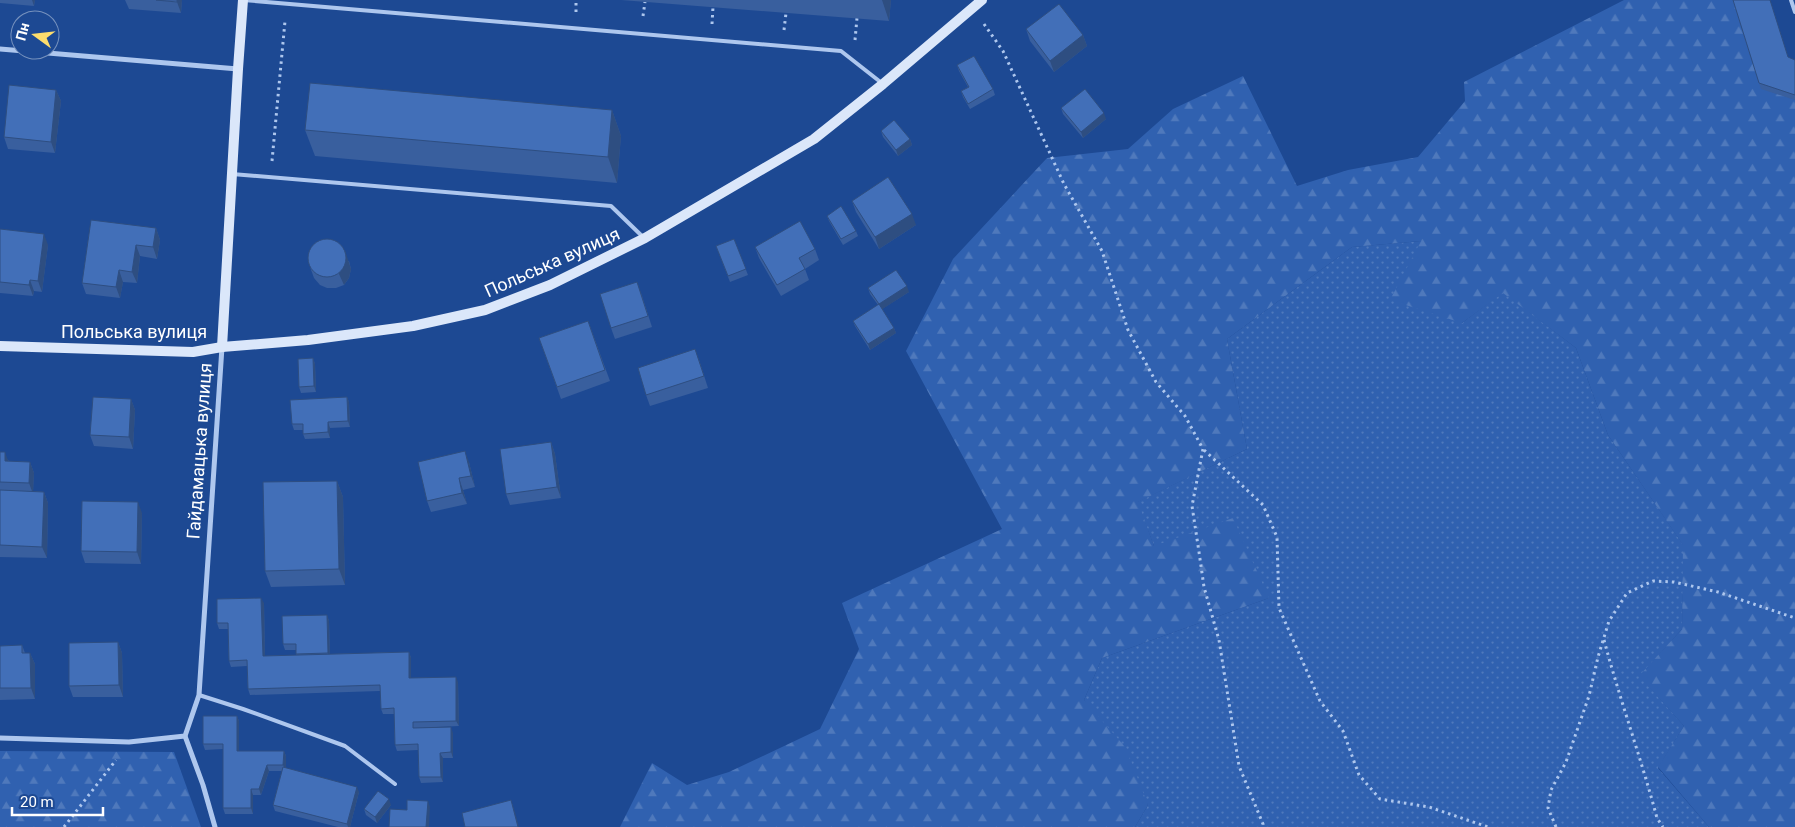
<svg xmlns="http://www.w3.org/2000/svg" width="1795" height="827" viewBox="0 0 1795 827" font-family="Roboto,sans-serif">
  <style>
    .grass { fill: url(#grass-dots) }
    .forest { fill: url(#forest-firs) }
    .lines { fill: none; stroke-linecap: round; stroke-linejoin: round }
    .path { stroke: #aec7ee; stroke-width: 3; stroke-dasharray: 2.5 4; stroke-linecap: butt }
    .lane { stroke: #aec7ee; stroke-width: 4 }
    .street { stroke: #aec7ee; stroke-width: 5 }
    .secondary { stroke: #dbe7fa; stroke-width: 10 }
    .wall { fill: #395f9e }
    .shaded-wall { fill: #2e4e81 }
    .building { fill: #426fb8; stroke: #2e4e81 }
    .labels { text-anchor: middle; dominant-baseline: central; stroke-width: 4; stroke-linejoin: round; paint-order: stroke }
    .street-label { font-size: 18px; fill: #fff; stroke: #1d4993 }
  </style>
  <defs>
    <pattern id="grass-dots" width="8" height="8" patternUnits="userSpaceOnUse" patternTransform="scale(1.25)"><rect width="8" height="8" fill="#3061b0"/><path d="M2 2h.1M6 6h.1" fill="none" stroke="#4f79bc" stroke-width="1.8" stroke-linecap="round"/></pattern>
    <pattern id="forest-firs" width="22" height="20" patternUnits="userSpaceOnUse" patternTransform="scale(1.25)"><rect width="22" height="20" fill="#3061b0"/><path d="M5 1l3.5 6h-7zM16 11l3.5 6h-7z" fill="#4f79bc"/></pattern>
  </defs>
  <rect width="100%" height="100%" fill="#1d4993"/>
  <polygon class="grass" points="1421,241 1462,323 1503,292 1576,348 1608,435 1684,546 1682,629 1640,676 1684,726 1658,768 1709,827 1135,827 1148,805 1084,700 1102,658 1269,598 1154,546 1137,502 1247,449 1227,339 1352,247"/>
  <g class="forest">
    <polygon points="1624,0 1733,0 1795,100 1795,827 1709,827 1658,767 1684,726 1639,676 1682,629 1683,545 1608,435 1576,348 1503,293 1462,323 1390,300 1421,241 1352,247 1227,339 1247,449 1138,502 1154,546 1233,518 1269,598 1102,658 1084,700 1126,748 1148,805 1135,827 620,827 652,763 687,785 729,772 820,729 859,649 842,603 1002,529 906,351 953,259 1047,158 1128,149 1173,109 1243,76 1297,186 1348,170 1418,157 1465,101 1464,82"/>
    <polygon points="0,751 174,752 201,827 0,827"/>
  </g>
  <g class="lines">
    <g class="path">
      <polyline points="576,12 576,0"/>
      <polyline points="643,16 645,2"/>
      <polyline points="712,24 713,7"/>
      <polyline points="984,24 1003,51 1064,184 1102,251 1128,330 1156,382 1185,416 1203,449 1192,506 1199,552 1204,587 1219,640 1239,766 1263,824 1263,827"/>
      <polyline points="784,30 786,13"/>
      <polyline points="855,40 857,18"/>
      <polyline points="272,161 285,21"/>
      <polyline points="1204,450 1263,505 1277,537 1279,608 1320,701 1343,731 1359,775 1380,799 1429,807 1488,827"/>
      <path d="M1604 640C1620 700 1641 758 1657 818L1663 827"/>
      <polyline points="64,827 116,760"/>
      <polyline points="1556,827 1548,808 1551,790 1566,762 1589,696 1598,657 1609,621 1627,593 1653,581 1674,582 1718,592 1795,618"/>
    </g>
    <g class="lane">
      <polyline points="243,0 841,51 883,84"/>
      <polyline points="1791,0 1795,12"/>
      <polyline points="232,174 611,206 643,237"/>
      <polyline points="199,695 243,709 345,746 395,784"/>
    </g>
    <g class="street">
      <polyline points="0,49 238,69"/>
      <polyline points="185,736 203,785 215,827"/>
      <polyline points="0,738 129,742 185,736 199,695 222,347"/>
    </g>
    <g class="secondary">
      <polyline points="0,346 193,352 222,347 308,340 413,326 485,310 550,285 645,238 814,139 883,84 982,0"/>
      <polyline points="222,347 238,69 243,0"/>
    </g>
  </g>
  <g class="wall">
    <polygon points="0,0 35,0 34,6 0,3"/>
    <polygon points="125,0 182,0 181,13 129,9"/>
    <polygon points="621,0 891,0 889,21"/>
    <polygon points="1026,29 1083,35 1087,46 1054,72 1030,41"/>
    <polygon points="1788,57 1795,60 1795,100 1761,89 1759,83"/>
    <polygon points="957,65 993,89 995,95 970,109 963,97 961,91 968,87 959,71"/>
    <polygon points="56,90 61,101 55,153 8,149 4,137"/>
    <polygon points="1061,108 1106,119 1083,138 1063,114"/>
    <polygon points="612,110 621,136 617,183 315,156 305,130"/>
    <polygon points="881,131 910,139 912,145 898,156 883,137"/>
    <polygon points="852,201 916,225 879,249 856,212"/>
    <polygon points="827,216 856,231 858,236 843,245 829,221"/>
    <polygon points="156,228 160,240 157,259 140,256 137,283 123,282 120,298 86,294 82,283"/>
    <polygon points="0,229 48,245 42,292 34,291 33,296 0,293"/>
    <polygon points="734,239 748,275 730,282 716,246"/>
    <polygon points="755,247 815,249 819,260 805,269 809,280 781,296 759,258"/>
    <polygon points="349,261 351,269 349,278 344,285 336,288 327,288 320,285 314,278 310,267"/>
    <polygon points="868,288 909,292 882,309 894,328 896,333 870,350 855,326 853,321 878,305 870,294"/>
    <polygon points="641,293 652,327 615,339 611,328"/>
    <polygon points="588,321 610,381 561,399 539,338"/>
    <polygon points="313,358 315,364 316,392 301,393 299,387"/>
    <polygon points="699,360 708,388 650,406 646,395"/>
    <polygon points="347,397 349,402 350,427 330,428 330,438 305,439 303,434 303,430 294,430 292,424"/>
    <polygon points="131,399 135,410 133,449 94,446 90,435"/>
    <polygon points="551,442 555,454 561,498 510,505 506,494"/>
    <polygon points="0,452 9,461 30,462 34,473 33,491 44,492 48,503 47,558 0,557"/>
    <polygon points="469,462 475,487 463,490 467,504 431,512 427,501"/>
    <polygon points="337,481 343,497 345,585 271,587 265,571"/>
    <polygon points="142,513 141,564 85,563 81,551"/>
    <polygon points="264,603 265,656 296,655 296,650 285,650 283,644 327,615 329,621 330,654 409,652 411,658 411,678 458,682 459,726 416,728 453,733 453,758 443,758 443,782 421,783 419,777 418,750 397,751 395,745 394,714 383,714 381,709 380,691 250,695 248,689 247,666 231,667 229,661 228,629 219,629 217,623"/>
    <polygon points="118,642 122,653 123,697 73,697 69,686"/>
    <polygon points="22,645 25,653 30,653 35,664 35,699 0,700 0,646"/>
    <polygon points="237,716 239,721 239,751 284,751 286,756 286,768 359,792 350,827 338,827 275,811 273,805 282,771 269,771 261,795 253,795 253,814 225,814 223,808 223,749 205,750 203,744"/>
    <polygon points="391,805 377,823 366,815 364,809"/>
  </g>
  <g class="shaded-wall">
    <polygon points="32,0 35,0 34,6"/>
    <polygon points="177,0 182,0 181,13 177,2"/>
    <polygon points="882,0 891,0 889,21"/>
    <polygon points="1083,35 1087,46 1054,72 1050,61"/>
    <polygon points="56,90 61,101 55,153 51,142"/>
    <polygon points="612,110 621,136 617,183 608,157"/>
    <polygon points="1104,113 1106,119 1083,138 1081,132"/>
    <polygon points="910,139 912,145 898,156 896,150"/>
    <polygon points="912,214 916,225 879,249 875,237"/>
    <polygon points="156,228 160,240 157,259 153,247"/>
    <polygon points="44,234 48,245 42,292 38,281"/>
    <polygon points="136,245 140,256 137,283 132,272"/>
    <polygon points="345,250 351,269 349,278 344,285 339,274"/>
    <polygon points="119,270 123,282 120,298 116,287"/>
    <polygon points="30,280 34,291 33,296 29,285"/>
    <polygon points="907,286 909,292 881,310 879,304"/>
    <polygon points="894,328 896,333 870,350 868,344"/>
    <polygon points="313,358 315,364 316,392 314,386"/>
    <polygon points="347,397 349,402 350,427 348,421"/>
    <polygon points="131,399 135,410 133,449 129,437"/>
    <polygon points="328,422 330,428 330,438 328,432"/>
    <polygon points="551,442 555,454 561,498 557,487"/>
    <polygon points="465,451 469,462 475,487 471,476"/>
    <polygon points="5,452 9,463 5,461"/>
    <polygon points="30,462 34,473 33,494 29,483"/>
    <polygon points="459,478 463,490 467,504 462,493"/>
    <polygon points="337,481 343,497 345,585 339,569"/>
    <polygon points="44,492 48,503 47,558 42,547"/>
    <polygon points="138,502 142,513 141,564 137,552"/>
    <polygon points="261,598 264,603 265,662 263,656"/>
    <polygon points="327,615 329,621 330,659 328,653"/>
    <polygon points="118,642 122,653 123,697 119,685"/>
    <polygon points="409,652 411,658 411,684 409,678"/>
    <polygon points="30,653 35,664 35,699 31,688"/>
    <polygon points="456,677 458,682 459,726 456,721"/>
    <polygon points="237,716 239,721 239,756 237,751"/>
    <polygon points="451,727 453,733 453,758 451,752"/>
    <polygon points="284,751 286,756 286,771 283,765"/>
    <polygon points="440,753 443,758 443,782 441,777"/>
    <polygon points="267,765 269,771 261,795 259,789"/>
    <polygon points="357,787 359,792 350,827 348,827 347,824"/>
    <polygon points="251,789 253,795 253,814 251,808"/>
    <polygon points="389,799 391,805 377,823 375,817"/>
    <polygon points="511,800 515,812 519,827 518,827"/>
    <polygon points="428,801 430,807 429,827 426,827"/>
  </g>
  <g class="building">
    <polygon points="156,0 177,0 177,2"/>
    <polygon points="1733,0 1770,0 1788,57 1795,60 1795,95 1759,83"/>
    <polygon points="1059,4 1083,35 1050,61 1026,29"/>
    <polygon points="974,56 993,89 968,104 961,91 969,87 957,65"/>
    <polygon points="310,83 612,110 608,157 305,130"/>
    <polygon points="9,85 56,90 51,142 4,137"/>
    <polygon points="1085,89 1104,113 1081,132 1061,108"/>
    <polygon points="894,120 910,139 896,150 881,131"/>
    <polygon points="888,177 912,214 875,237 852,201"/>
    <polygon points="841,206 856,231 841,239 827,216"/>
    <polygon points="91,220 156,228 153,247 136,245 132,272 119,270 116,287 82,283"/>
    <polygon points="800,221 815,249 799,258 805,269 777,285 755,247"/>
    <polygon points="0,229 44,234 38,281 30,280 29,285 0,282"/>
    <circle cx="327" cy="258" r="19"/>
    <polygon points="734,239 746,269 728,276 716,246"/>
    <polygon points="896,270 907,286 879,304 894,328 868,344 853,321 879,304 868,288"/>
    <polygon points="637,282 648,316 611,328 600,294"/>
    <polygon points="588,321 605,370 557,387 539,338"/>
    <polygon points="695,349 704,376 646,395 638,368"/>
    <polygon points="313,358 314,386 299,387 298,359"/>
    <polygon points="93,397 131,399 129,437 90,435"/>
    <polygon points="347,397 348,421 328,422 328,432 303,434 303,424 292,424 290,400"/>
    <polygon points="551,442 557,487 506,494 500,449"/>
    <polygon points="465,451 471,476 459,478 462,493 427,501 418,462"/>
    <polygon points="0,452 5,452 5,461 30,462 29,483 0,482"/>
    <polygon points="337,481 339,569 265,571 263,482"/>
    <polygon points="0,490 44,492 42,547 0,545"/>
    <polygon points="82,501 138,502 137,552 81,551"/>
    <polygon points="261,598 263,656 409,652 409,678 456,677 456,721 413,722 413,728 451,727 451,752 440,753 441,777 419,777 418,744 395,745 394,708 381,709 380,685 248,689 247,660 229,661 228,623 217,623 217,599"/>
    <polygon points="327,615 328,653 296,654 296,644 283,644 282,616"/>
    <polygon points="118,642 119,685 69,686 69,643"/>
    <polygon points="22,645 22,653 30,653 31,688 0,688 0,646"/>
    <polygon points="203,716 237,716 237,751 284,751 283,765 267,765 259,789 251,789 251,808 223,808 223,744 203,744"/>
    <polygon points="283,767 357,787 347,824 273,805"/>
    <polygon points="378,791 389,799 375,817 364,809"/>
    <polygon points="407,800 428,801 426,827 389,827 390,809 407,810"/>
    <polygon points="511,800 518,827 465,827 462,813"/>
  </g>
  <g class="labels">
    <g class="street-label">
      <text transform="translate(552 262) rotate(-24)">Польська вулиця</text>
      <text x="134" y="331">Польська вулиця</text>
      <text transform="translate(199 451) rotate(-86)">Гайдамацька вулиця</text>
    </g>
  </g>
  <g transform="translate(35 35) rotate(285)"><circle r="24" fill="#1d4993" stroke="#7792be"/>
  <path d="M0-4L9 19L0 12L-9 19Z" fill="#fddd6d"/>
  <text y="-8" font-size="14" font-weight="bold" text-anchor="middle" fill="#ffffff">Пн</text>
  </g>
  <path d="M12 807v8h91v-8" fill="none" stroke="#ffffff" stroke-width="2.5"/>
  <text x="20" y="807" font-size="15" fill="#ffffff" stroke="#1d4993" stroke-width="4" paint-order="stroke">20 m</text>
</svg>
